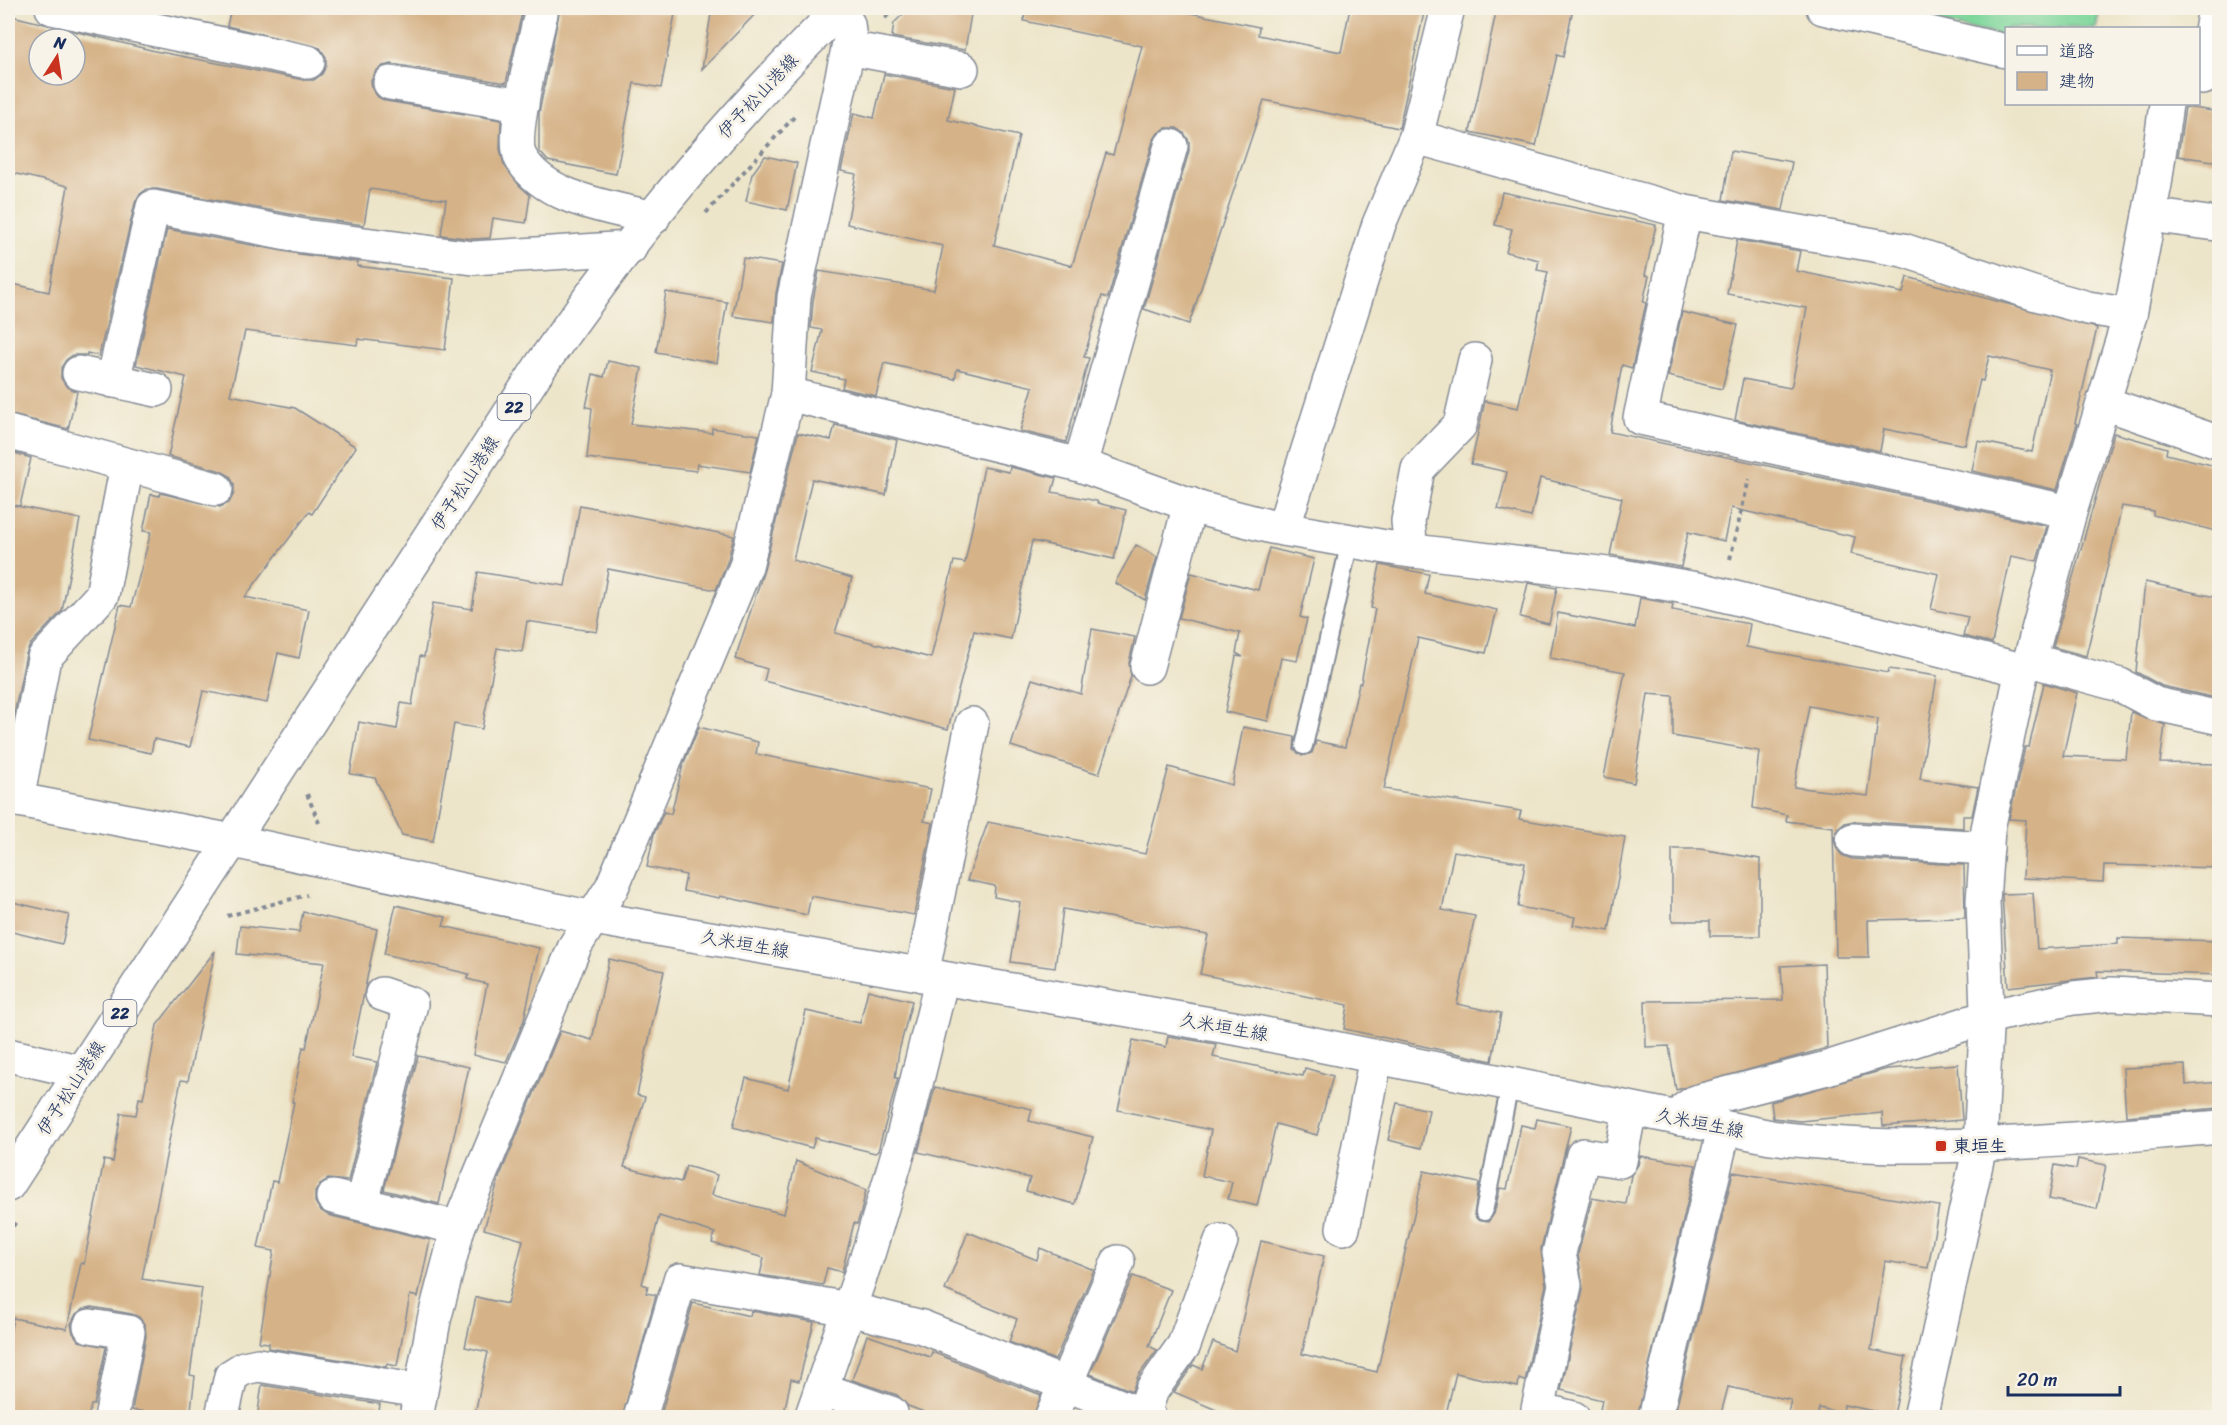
<svg xmlns="http://www.w3.org/2000/svg" width="2227" height="1425" viewBox="0 0 2227 1425" font-family="Sriracha,'Klee One',sans-serif">
  <style>
    .green { fill: #80d79c; stroke: #4e837d; stroke-width: 1.5 }
    .building { fill: #d5b287; fill-rule: evenodd }
    .lines { fill: none; stroke-linecap: round; stroke-linejoin: round }
    .service-casing { stroke: #848a94; stroke-width: 20 }
    .minor-casing { stroke: #848a94; stroke-width: 36 }
    .secondary-casing { stroke: #848a94; stroke-width: 36 }
    .primary-casing { stroke: #848a94; stroke-width: 36 }
    .path { stroke: #848a94; stroke-width: 4; stroke-dasharray: 4.5 4.5; stroke-linecap: butt }
    .service { stroke: #fff; stroke-width: 16 }
    .minor { stroke: #fff; stroke-width: 33 }
    .secondary { stroke: #fff; stroke-width: 33 }
    .primary { stroke: #fff; stroke-width: 33 }
    .poi-dot { fill: #c8321e; stroke: #f7f3e8; stroke-width: 2 }
    .labels { text-anchor: middle; dominant-baseline: central; stroke-width: 6; stroke-linejoin: round; paint-order: stroke }
    .shield { fill: #f7f3e8; stroke: #5d6a87; stroke-width: 1.5 }
    .shield-label { font-size: 16px; font-weight: bold; fill: #1b2f5e }
    .street-label { font-size: 18px; fill: #1b2f5e; stroke: #f7f3e8 }
    .poi-label { font-size: 18px; font-weight: bold; fill: #1b2f5e; stroke: #f7f3e8; text-anchor: start }
  </style>
  <rect width="100%" height="100%" fill="#f7f3e8"/>
  <filter id="ink" filterUnits="userSpaceOnUse"><feTurbulence type="fractalNoise" baseFrequency=".0167" numOctaves="2"/><feDisplacementMap in="SourceGraphic" scale="12" xChannelSelector="R" yChannelSelector="G"/><feConvolveMatrix kernelMatrix="1 2 1 2 8 2 1 2 1" color-interpolation-filters="sRGB"/></filter>
  <filter id="wash" filterUnits="userSpaceOnUse"><feTurbulence type="fractalNoise" baseFrequency=".008" numOctaves="4" result="noise"/><feDisplacementMap in="SourceGraphic" scale="24" xChannelSelector="R" yChannelSelector="G"/><feGaussianBlur stdDeviation="1.35" result="paint"/><feColorMatrix in="noise" values="0 0 0 0 0 0 0 0 0 0 0 0 0 0 0 0 0 1.4 0 .05"/><feComposite in="paint" operator="in"/></filter>
  <g filter="url(#wash)">
    <rect width="100%" height="100%" fill="#ede5c9"/>
    <polygon class="green" points="1861,8 2100,8 2096,28 2006,28 2006,36"/>
    <g id="blocks">
      <g class="building">
        <path d="M231 8H523L506 83 392 64 383 66 376 71 371 81 372 89 378 97 386 101 501 120 500 149 504 165 519 185 530 195 526 223 493 218 490 238 474 239 441 235 446 200 370 189 364 225 306 217 157 189H147L139 195 135 203 99 356 87 353V355H73L66 360 61 368V378L66 386 77 392 68 429 8 414V283L49 292 68 186 8 172V15L155 51 304 80H314L322 74 326 66V57L320 48 227 26ZM39 39H75V75H39Z"/>
        <polygon points="560,8 640,8 675,14 661,88 634,83 616,174 548,161 539,151 539,113"/>
        <polygon points="712,8 761,8 702,69"/>
        <polygon points="909,8 972,8 965,50 892,37 894,23"/>
        <polygon points="1025,8 1166,8 1259,27 1258,35 1341,52 1350,8 1425,8 1399,128 1264,100 1189,324 1144,309 1189,151 1189,141 1184,133 1177,128 1166,128 1158,133 1153,141 1108,298 1102,296 1084,357 1089,358 1066,442 1020,431 1033,387 957,369 955,379 884,363 876,396 842,388 844,379 812,372 822,330 811,328 813,300 819,271 934,290 943,246 847,224 856,174 841,171 854,113 874,118 884,74 955,87 948,120 1019,136 994,245 1072,266 1106,153 1113,155 1142,46 1024,21"/>
        <polygon points="1497,8 1573,8 1563,57 1557,55 1536,146 1470,132"/>
        <polygon points="2185,107 2220,112 2220,162 2178,156"/>
        <polygon points="1731,151 1792,162 1783,210 1723,200"/>
        <polygon points="765,156 797,163 787,210 746,201 752,174"/>
        <polygon points="1502,192 1656,225 1645,275 1649,276 1643,302 1646,303 1632,368 1622,365 1610,432 2047,526 2037,561 2011,556 1992,643 1963,636 1968,617 1931,609 1939,574 1851,554 1855,537 1731,508 1724,541 1688,532 1681,567 1610,555 1622,498 1540,478 1531,517 1498,509 1507,472 1471,464 1485,401 1518,408 1548,272 1537,270 1539,260 1506,252 1512,229 1495,225"/>
        <polygon points="167,229 299,254 358,262 357,266 454,278 445,350 358,339 357,345 245,331 230,395 295,408 356,447 312,514 309,512 245,597 309,610 299,658 278,653 267,703 203,691 190,747 154,739 151,753 88,740 120,605 131,607 151,532 143,531 151,494 159,496 160,493 220,507 229,503 234,493 234,485 230,476 221,471 168,456 186,377 136,365"/>
        <polygon points="1737,240 1800,251 1796,271 1903,293 1907,277 2097,328 2075,423 2077,424 2057,490 1972,471 1978,441 2032,452 2050,370 1989,356 1983,381 1980,380 1965,445 1884,429 1880,451 1735,420 1743,379 1790,388 1792,384 1807,308 1727,294"/>
        <polygon points="743,258 782,264 776,293 774,322 733,316"/>
        <polygon points="666,292 727,302 717,363 656,352"/>
        <polygon points="1682,312 1738,325 1722,389 1668,376"/>
        <polygon points="608,361 642,368 631,424 712,433 712,428 759,435 750,472 697,464 696,471 587,458 592,408 586,407 593,374 604,377"/>
        <polygon points="835,425 897,440 886,495 812,479 793,560 852,578 835,633 931,658 954,561 965,563 984,467 1009,472 1010,467 1056,478 1052,492 1097,501 1097,503 1126,510 1114,559 1032,541 1011,639 974,631 948,729 764,681 767,669 735,659 764,570 798,433 831,440"/>
        <polygon points="2114,433 2167,448 2166,454 2220,467 2220,532 2153,515 2153,511 2122,506 2086,656 2053,647"/>
        <polygon points="8,451 31,458 20,506 12,505 80,519 62,611 30,645 26,654 8,745"/>
        <polygon points="580,505 734,536 728,560 716,590 608,569 597,632 527,621 522,652 497,648 482,729 454,724 433,841 402,835 375,778 350,774 359,722 397,729 401,703 412,705 420,656 424,657 433,603 472,609 478,572 565,586"/>
        <polygon points="1136,545 1157,557 1145,600 1115,583"/>
        <polygon points="1269,548 1314,559 1300,617 1307,619 1297,661 1281,658 1268,721 1225,712 1236,656 1243,657 1236,653 1240,633 1179,618 1191,573 1258,590"/>
        <polygon points="1380,565 1429,574 1425,594 1497,610 1486,653 1418,638 1384,789 1521,811 1519,819 1625,837 1609,931 1573,925 1575,917 1518,907 1525,863 1454,851 1442,910 1475,916 1457,1004 1501,1013 1492,1061 1344,1029 1348,1005 1200,974 1208,935 1063,909 1055,968 1011,962 1020,902 994,897 995,886 967,880 988,822 1145,854 1169,767 1232,785 1243,727 1295,737 1294,750 1302,756 1312,753 1316,741 1345,747 1359,683 1361,683 1375,609 1371,608"/>
        <polygon points="2145,582 2220,598 2220,677 2216,698 2162,686 2136,672"/>
        <polygon points="1528,583 1557,588 1549,624 1520,617"/>
        <path d="M1640 598 1673 604 1672 610 1750 624 1746 647 1888 673 1889 669 1937 676 1920 779 1978 787 1972 816H1963V828L1854 821 1845 823 1838 829 1834 839 1837 849 1842 855 1852 859 1964 865 1965 918 1868 920 1869 957H1836L1833 827 1786 821 1787 815 1753 808 1759 751 1673 736V696L1648 694 1634 783 1604 777 1625 672 1550 658 1558 613 1635 628ZM1809 706 1878 719 1868 796 1794 787Z"/>
        <polygon points="1092,629 1135,637 1129,663 1131,676 1099,774 1011,746 1032,679 1081,694"/>
        <polygon points="2044,683 2077,693 2063,756 2126,759 2131,712 2165,725 2160,763 2220,764 2220,868 2104,865 2103,882 2023,878 2026,820 2009,819 2025,747 2029,747"/>
        <polygon points="699,727 758,742 756,754 931,789 924,821 933,823 914,915 811,896 807,915 720,896 719,898 683,891 686,875 647,867 654,834 664,812 671,814 683,765"/>
        <polygon points="1672,849 1700,849 1760,859 1760,936 1710,936 1710,921 1672,921"/>
        <polygon points="2033,893 2037,949 2118,944 2118,938 2220,941 2220,975 2097,971 2098,977 2008,987 2002,894"/>
        <polygon points="8,901 69,915 62,944 8,931"/>
        <polygon points="396,905 446,917 443,926 539,948 524,1020 506,1062 473,1055 487,984 467,979 469,974 384,954"/>
        <polygon points="303,912 377,929 351,1057 377,1062 348,1181 328,1179 320,1184 315,1192 315,1202 320,1210 328,1215 430,1240 418,1297 410,1295 397,1366 387,1364 386,1367 269,1348 269,1343 259,1342 274,1251 258,1248 272,1181 277,1182 294,1102 292,1102 303,1047 306,1048 324,963 237,954 240,926 299,932"/>
        <polygon points="215,951 188,1081 181,1080 142,1279 202,1288 190,1375 195,1376 190,1418 132,1410 146,1336 145,1325 139,1317 132,1314 92,1307 83,1309 76,1314 71,1324 73,1333 79,1341 106,1347 94,1405 91,1405 88,1418 8,1418 8,1344 13,1318 67,1329 81,1263 84,1264 104,1160 113,1162 121,1113 136,1115 139,1098 143,1099 157,1025"/>
        <polygon points="609,959 664,971 637,1095 645,1097 624,1167 681,1182 686,1166 717,1175 712,1195 784,1214 796,1161 866,1190 861,1212 857,1224 854,1223 842,1272 827,1268 823,1285 760,1275 764,1258 712,1243 715,1233 659,1216 642,1284 648,1286 646,1293 656,1295 622,1418 474,1418 488,1352 465,1347 476,1297 507,1304 523,1240 484,1229 499,1178 560,1031 592,1040"/>
        <polygon points="1824,964 1827,1048 1676,1090 1669,1046 1646,1047 1645,1001 1783,1000 1781,966"/>
        <polygon points="868,990 912,1001 899,1051 895,1078 898,1078 878,1151 875,1153 815,1138 812,1148 733,1127 746,1078 788,1089 806,1011 860,1023"/>
        <polygon points="1168,1036 1216,1044 1213,1057 1303,1076 1305,1068 1333,1076 1317,1135 1276,1124 1257,1206 1228,1199 1232,1182 1202,1176 1211,1130 1118,1110 1133,1040 1166,1047"/>
        <polygon points="418,1056 469,1067 439,1204 384,1190"/>
        <polygon points="1958,1064 1962,1120 1883,1126 1882,1113 1800,1121 1773,1118 1771,1102 1887,1069"/>
        <polygon points="2185,1065 2186,1085 2220,1082 2220,1108 2126,1116 2123,1068"/>
        <polygon points="935,1087 1032,1109 1029,1121 1093,1137 1075,1204 1026,1191 1030,1178 918,1152"/>
        <polygon points="1397,1103 1429,1110 1421,1148 1388,1140"/>
        <polygon points="1537,1119 1571,1126 1541,1249 1546,1285 1525,1381 1519,1379 1518,1387 1456,1373 1445,1418 1235,1418 1174,1392 1193,1365 1202,1369 1213,1342 1235,1351 1261,1241 1324,1256 1302,1354 1377,1372 1424,1171 1479,1183 1474,1215 1478,1220 1488,1222 1494,1214 1500,1188 1507,1189 1521,1125 1535,1128"/>
        <polygon points="1640,1156 1696,1165 1637,1418 1634,1418 1600,1410 1602,1400 1561,1390 1583,1289 1578,1254 1592,1198 1626,1204 1631,1175 1638,1165"/>
        <polygon points="2078,1159 2106,1165 2097,1209 2049,1199 2055,1165 2076,1169"/>
        <polygon points="1733,1172 1939,1206 1928,1268 1885,1261 1871,1350 1906,1357 1894,1415 1844,1405 1843,1413 1819,1408 1817,1418 1787,1418 1791,1400 1728,1387 1720,1418 1674,1418"/>
        <polygon points="968,1232 1037,1260 1040,1248 1094,1270 1055,1360 1009,1342 1017,1319 945,1290"/>
        <polygon points="1133,1276 1171,1290 1149,1346 1157,1350 1138,1376 1132,1391 1090,1374"/>
        <polygon points="693,1303 750,1316 751,1311 814,1322 799,1381 791,1379 783,1418 660,1418"/>
        <polygon points="867,1335 930,1357 932,1352 1041,1395 1033,1418 940,1418 908,1406 897,1395 852,1380"/>
        <polygon points="262,1385 380,1404 378,1418 257,1418"/>
      </g>
    </g>
  </g>
  <g filter="url(#ink)">
    <use href="#blocks" fill-opacity="0" stroke="#848a94" stroke-width="1.5"/>
    <g class="lines">
      <defs>
        <g id="service">
          <polyline points="1304,746 1350,541"/>
          <polyline points="1484,1212 1510,1085"/>
        </g>
        <g id="minor">
          <polyline points="52,8 308,62"/>
          <path d="M542 8C537 35 508 140 522 160 547 200 611 207 653 218"/>
          <polyline points="1823,8 2006,51"/>
          <polyline points="848,48 962,69"/>
          <polyline points="2203,78 2215,8"/>
          <polyline points="390,83 522,105"/>
          <polyline points="1416,137 1685,212 1903,250 2033,293 2088,308 2130,315"/>
          <polyline points="1685,212 1640,418 2070,512"/>
          <polyline points="2149,215 2216,224"/>
          <polyline points="79,373 156,390"/>
          <polyline points="113,381 153,207 303,236 473,258 630,248"/>
          <polyline points="788,394 794,297 850,40 848,24 838,11"/>
          <polyline points="2104,403 2220,443"/>
          <polyline points="8,432 216,489"/>
          <polyline points="1080,465 1171,146"/>
          <polyline points="1283,529 1379,224 1416,137 1448,8"/>
          <polyline points="1411,551 1408,521 1418,469 1460,425 1475,360"/>
          <polyline points="2030,660 2120,685 2156,704 2220,718"/>
          <polyline points="1147,667 1190,504"/>
          <polyline points="17,800 44,658 102,595 127,465"/>
          <polyline points="1853,840 1987,848"/>
          <polyline points="922,975 972,724"/>
          <polyline points="8,1055 82,1072"/>
          <polyline points="1680,1119 1685,1109 1695,1102 1827,1068 1987,1017 2073,998 2112,994 2220,1000"/>
          <polyline points="333,1197 458,1228"/>
          <polyline points="362,1203 411,1004 382,994"/>
          <polyline points="1343,1228 1376,1057"/>
          <polyline points="90,1326 128,1332 111,1418"/>
          <polyline points="821,1389 891,1413"/>
          <polyline points="222,1416 231,1376 244,1368 258,1365 420,1391"/>
          <polyline points="416,1418 434,1320 458,1228 575,946 612,887 746,566 788,394 1080,465 1202,509 1272,527 1397,549 1616,575 1703,590 2022,670"/>
          <polyline points="640,1418 680,1280 849,1309 922,1327 1150,1418"/>
          <polyline points="811,1418 869,1251 904,1133 942,978"/>
          <polyline points="1051,1418 1118,1262"/>
          <polyline points="1142,1418 1152,1390 1184,1345 1221,1241"/>
          <polyline points="1573,1418 1538,1409 1565,1285 1559,1253 1583,1155 1620,1161 1630,1109"/>
          <polyline points="1655,1418 1724,1129"/>
          <polyline points="1920,1418 1980,1146 1987,1011 1983,901 1988,829 2022,670 2030,660 2070,512 2130,315 2155,184 2166,104"/>
        </g>
        <path id="secondary" d="M233 841 593 918 1245 1030 1771 1137C1921 1157 2070 1139 2220 1127"/>
        <g id="primary">
          <polyline points="8,798 233,841"/>
          <path d="M8 1185 540 367C629 239 730 117 841 8"/>
        </g>
      </defs>
      <use href="#service" class="service-casing"/>
      <use href="#minor" class="minor-casing"/>
      <use href="#secondary" class="secondary-casing"/>
      <use href="#primary" class="primary-casing"/>
      <g class="path">
        <polyline points="885,18 895,8"/>
        <polyline points="706,213 794,117"/>
        <polyline points="1730,559 1749,479"/>
        <polyline points="307,794 319,823"/>
        <polyline points="227,916 307,895"/>
        <polyline points="8,1234 17,1220"/>
      </g>
      <use href="#service" class="service"/>
      <use href="#minor" class="minor"/>
      <use href="#secondary" class="secondary"/>
      <use href="#primary" class="primary"/>
    </g>
  </g>
  <rect class="poi-dot" x="1935" y="1140" width="12" height="12" rx="3"/>
  <g class="labels">
    <g class="shield">
      <rect x="497.5" y="394" width="33" height="26" rx="4.5"/>
      <rect x="103.5" y="1000" width="33" height="26" rx="4.5"/>
    </g>
    <g class="shield-label">
      <text x="514" y="407">22</text>
      <text x="120" y="1013">22</text>
    </g>
    <g class="street-label">
      <text transform="translate(758 96) rotate(-47)">伊予松山港線</text>
      <text transform="translate(465 483) rotate(-57)">伊予松山港線</text>
      <text transform="translate(745 944) rotate(10)">久米垣生線</text>
      <text transform="translate(1224 1027) rotate(10)">久米垣生線</text>
      <text transform="translate(71 1088) rotate(-57)">伊予松山港線</text>
      <text transform="translate(1700 1123) rotate(11)">久米垣生線</text>
    </g>
    <g class="poi-label">
      <text x="1953" y="1146">東垣生</text>
    </g>
  </g>
  <rect width="2227" height="1425" fill="none" stroke="#f7f3e8" stroke-width="30"/>
  <rect x="2005" y="27" width="195" height="78" fill="#f7f3e8" stroke="#9fa5b1" stroke-width="1.5"/>
  <rect x="2017" y="46" width="30" height="9" fill="#ffffff" stroke="#9fa5b1" stroke-width="1.5"/>
  <text x="2059" y="57" font-size="18" fill="#1b2f5e">道路</text>
  <rect x="2017" y="72" width="30" height="18" fill="#d5b287" stroke="#9fa5b1" stroke-width="1.5"/>
  <text x="2059" y="87" font-size="18" fill="#1b2f5e">建物</text>
  <g transform="translate(57 57) rotate(12)"><circle r="28" fill="#f7f3e8" stroke="#9fa5b1" stroke-width="1.5"/>
  <path d="M0-4.5L10 22L0 15L-10 22Z" fill="#c8321e"/>
  <text y="-9" font-size="16" font-weight="bold" text-anchor="middle" fill="#1b2f5e">N</text>
  </g>
  <path d="M2008 1386v9h112v-9" fill="none" stroke="#1b2f5e" stroke-width="3"/>
  <text x="2017" y="1386" font-size="18" fill="#1b2f5e" stroke="#f7f3e8" stroke-width="4.5" paint-order="stroke">20 m</text>
</svg>
